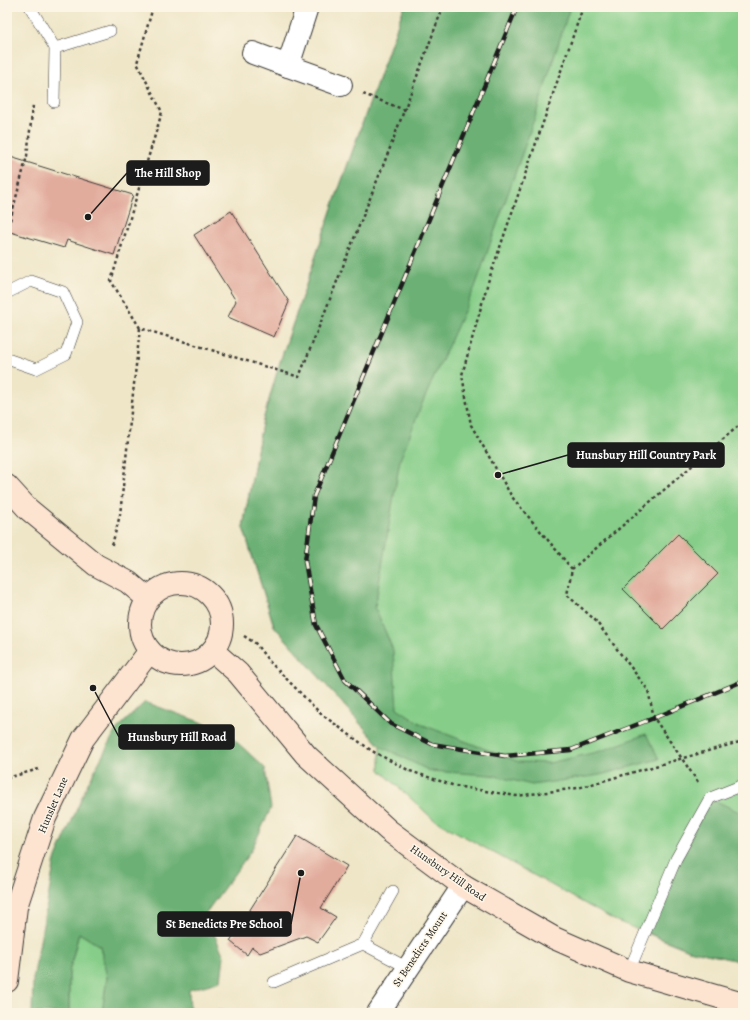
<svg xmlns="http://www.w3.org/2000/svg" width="750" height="1020" viewBox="0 0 750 1020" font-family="Alegreya,serif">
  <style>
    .green { fill: #85cd88; stroke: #507452 }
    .forest { fill: #6cb074; stroke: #446648 }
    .building { fill: #e2ac9d }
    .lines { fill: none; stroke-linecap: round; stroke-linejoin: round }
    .lane-casing { stroke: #3c3a36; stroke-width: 12 }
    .street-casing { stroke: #3c3a36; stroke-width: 24 }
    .secondary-casing { stroke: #3c3a36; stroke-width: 24 }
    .path { stroke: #3c3a36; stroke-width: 2.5; stroke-dasharray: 3 3; stroke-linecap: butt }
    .lane { stroke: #fff; stroke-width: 11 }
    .street { stroke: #fff; stroke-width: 22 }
    .secondary { stroke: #fde4d1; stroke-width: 22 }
    .rail-casing { stroke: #1c1c1c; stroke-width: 4.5 }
    .rail { stroke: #fcf5e5; stroke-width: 3; stroke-dasharray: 9; stroke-linecap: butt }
    .labels { text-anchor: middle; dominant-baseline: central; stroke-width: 3; stroke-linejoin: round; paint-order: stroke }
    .street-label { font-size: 11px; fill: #1c1c1c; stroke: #fcf5e5 }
    .leader { fill: none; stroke: #1c1c1c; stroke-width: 1.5 }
    .callout-dot { fill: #1c1c1c; stroke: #fcf5e5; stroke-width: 1.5 }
    .callout { fill: #1c1c1c; stroke: #1c1c1c; stroke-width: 1.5 }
    .callout-label { font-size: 12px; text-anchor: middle; font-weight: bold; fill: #fff }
  </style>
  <rect width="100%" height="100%" fill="#fcf5e5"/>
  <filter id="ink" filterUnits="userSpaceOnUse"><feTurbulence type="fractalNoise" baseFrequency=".025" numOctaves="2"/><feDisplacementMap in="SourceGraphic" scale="8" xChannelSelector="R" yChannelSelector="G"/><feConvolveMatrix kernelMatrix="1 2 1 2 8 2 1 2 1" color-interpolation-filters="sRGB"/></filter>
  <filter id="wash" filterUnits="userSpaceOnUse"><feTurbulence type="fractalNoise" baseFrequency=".012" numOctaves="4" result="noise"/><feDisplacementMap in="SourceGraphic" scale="16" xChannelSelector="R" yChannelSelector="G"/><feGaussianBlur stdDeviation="0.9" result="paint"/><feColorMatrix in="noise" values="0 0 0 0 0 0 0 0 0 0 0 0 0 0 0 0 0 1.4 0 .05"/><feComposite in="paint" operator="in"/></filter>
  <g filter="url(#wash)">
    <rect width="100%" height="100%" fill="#efe6c8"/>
    <g class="green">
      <polygon points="404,7 743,7 743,962 689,950 614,920 433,819 380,770 380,746 274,626 243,527 262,424 280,362 331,211"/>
      <polygon points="79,933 100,946 107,977 102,1013 69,1013 69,972"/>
    </g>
    <g class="forest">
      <polygon points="404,7 570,7 536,114 475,287 424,399 400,460 375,607 393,650 397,708 423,725 519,762 549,763 601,751 646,734 659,759 600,775 532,785 491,775 430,771 380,746 274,626 243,527 262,424 280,362 331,211"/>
      <polygon points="145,702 225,731 265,768 271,808 251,851 205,914 224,956 221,981 189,990 190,1009 247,1013 102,1013 107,977 100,946 79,933 69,972 69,1013 32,1013 33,979 55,860 88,783 116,730"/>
      <polygon points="710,798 743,814 743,962 689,950 646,932"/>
    </g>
    <g id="blocks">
      <g class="building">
        <polygon points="7,156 133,195 114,255 67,240 64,248 7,231"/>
        <polygon points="231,211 289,302 274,337 228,317 236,301 194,235"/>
        <polygon points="678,534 718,574 663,629 623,589"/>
        <polygon points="297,836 347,866 321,908 336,917 318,942 306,936 260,953 252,947 247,955 230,941"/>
      </g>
    </g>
  </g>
  <g filter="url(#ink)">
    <use href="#blocks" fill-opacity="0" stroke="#3c3a36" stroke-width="1"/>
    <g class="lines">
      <defs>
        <g id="lane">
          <polyline points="30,7 55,48 54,102"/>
          <polyline points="55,48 110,31"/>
          <polyline points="7,293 31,281 63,292 77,322 66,354 36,369 7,359"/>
          <polyline points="363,944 393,891"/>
          <polyline points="629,971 676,859 710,798 743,785"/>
          <polyline points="274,982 363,944 408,968"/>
        </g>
        <g id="street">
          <polyline points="253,53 288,66 307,7"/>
          <polyline points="288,66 341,85"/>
          <polyline points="378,1013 463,886"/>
        </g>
        <g id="secondary">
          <polyline points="7,486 28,509 96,565 128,582 148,599"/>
          <circle cx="181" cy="624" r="41"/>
          <polyline points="213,651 238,673 306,755 388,830 463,886 554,938 629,971 743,1004"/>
          <polyline points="7,981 16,907 45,818 83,739 149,652"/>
        </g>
      </defs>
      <use href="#lane" class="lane-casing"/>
      <use href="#street" class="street-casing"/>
      <use href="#secondary" class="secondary-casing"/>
      <g class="path">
        <polyline points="363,94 405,110"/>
        <polyline points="7,232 27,156 33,105"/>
        <polyline points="140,328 111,281 162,112 137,63 153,7"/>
        <polyline points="112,545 120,515 140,328 299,377 390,148 443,7"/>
        <polyline points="572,569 512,497 471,425 462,375 488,282 583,7"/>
        <polyline points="244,636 255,643 268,660 321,714 372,751 410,771 455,786 516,796 578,788 743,741"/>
        <polyline points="7,778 39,769"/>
        <polyline points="698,782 654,718 648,690 595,620 567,595 572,569 743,422"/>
      </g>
      <use href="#lane" class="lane"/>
      <use href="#street" class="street"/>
      <use href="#secondary" class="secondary"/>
      <defs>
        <polyline id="rail" points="517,7 314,496 305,561 316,625 345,680 391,724 432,744 505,756 571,750 654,718 743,681"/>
      </defs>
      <use href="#rail" class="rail-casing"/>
      <use href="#rail" class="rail"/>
    </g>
  </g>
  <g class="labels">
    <g class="street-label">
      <text transform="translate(53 805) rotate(-67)">Hunslet Lane</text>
      <text transform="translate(448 873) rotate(35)">Hunsbury Hill Road</text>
      <text transform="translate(420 949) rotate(-56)">St Benedicts Mount</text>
    </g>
  </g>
  <path class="leader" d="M88 217L127 173M498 475L568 455M93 688L119 737M301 873L291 924"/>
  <g class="callout-dot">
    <circle cx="88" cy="217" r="4"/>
    <circle cx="498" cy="475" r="4"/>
    <circle cx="93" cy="688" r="4"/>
    <circle cx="301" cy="873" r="4"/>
  </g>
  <g class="callout">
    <rect x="127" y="161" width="82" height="24" rx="4"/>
    <rect x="568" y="443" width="156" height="24" rx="4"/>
    <rect x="119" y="725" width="115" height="24" rx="4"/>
    <rect x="158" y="912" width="133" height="24" rx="4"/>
  </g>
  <g class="callout-label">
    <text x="168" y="177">The Hill Shop</text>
    <text x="646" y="459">Hunsbury Hill Country Park</text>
    <text x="177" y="741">Hunsbury Hill Road</text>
    <text x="224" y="928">St Benedicts Pre School</text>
  </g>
  <rect width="750" height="1020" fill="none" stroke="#fcf5e5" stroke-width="24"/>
</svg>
